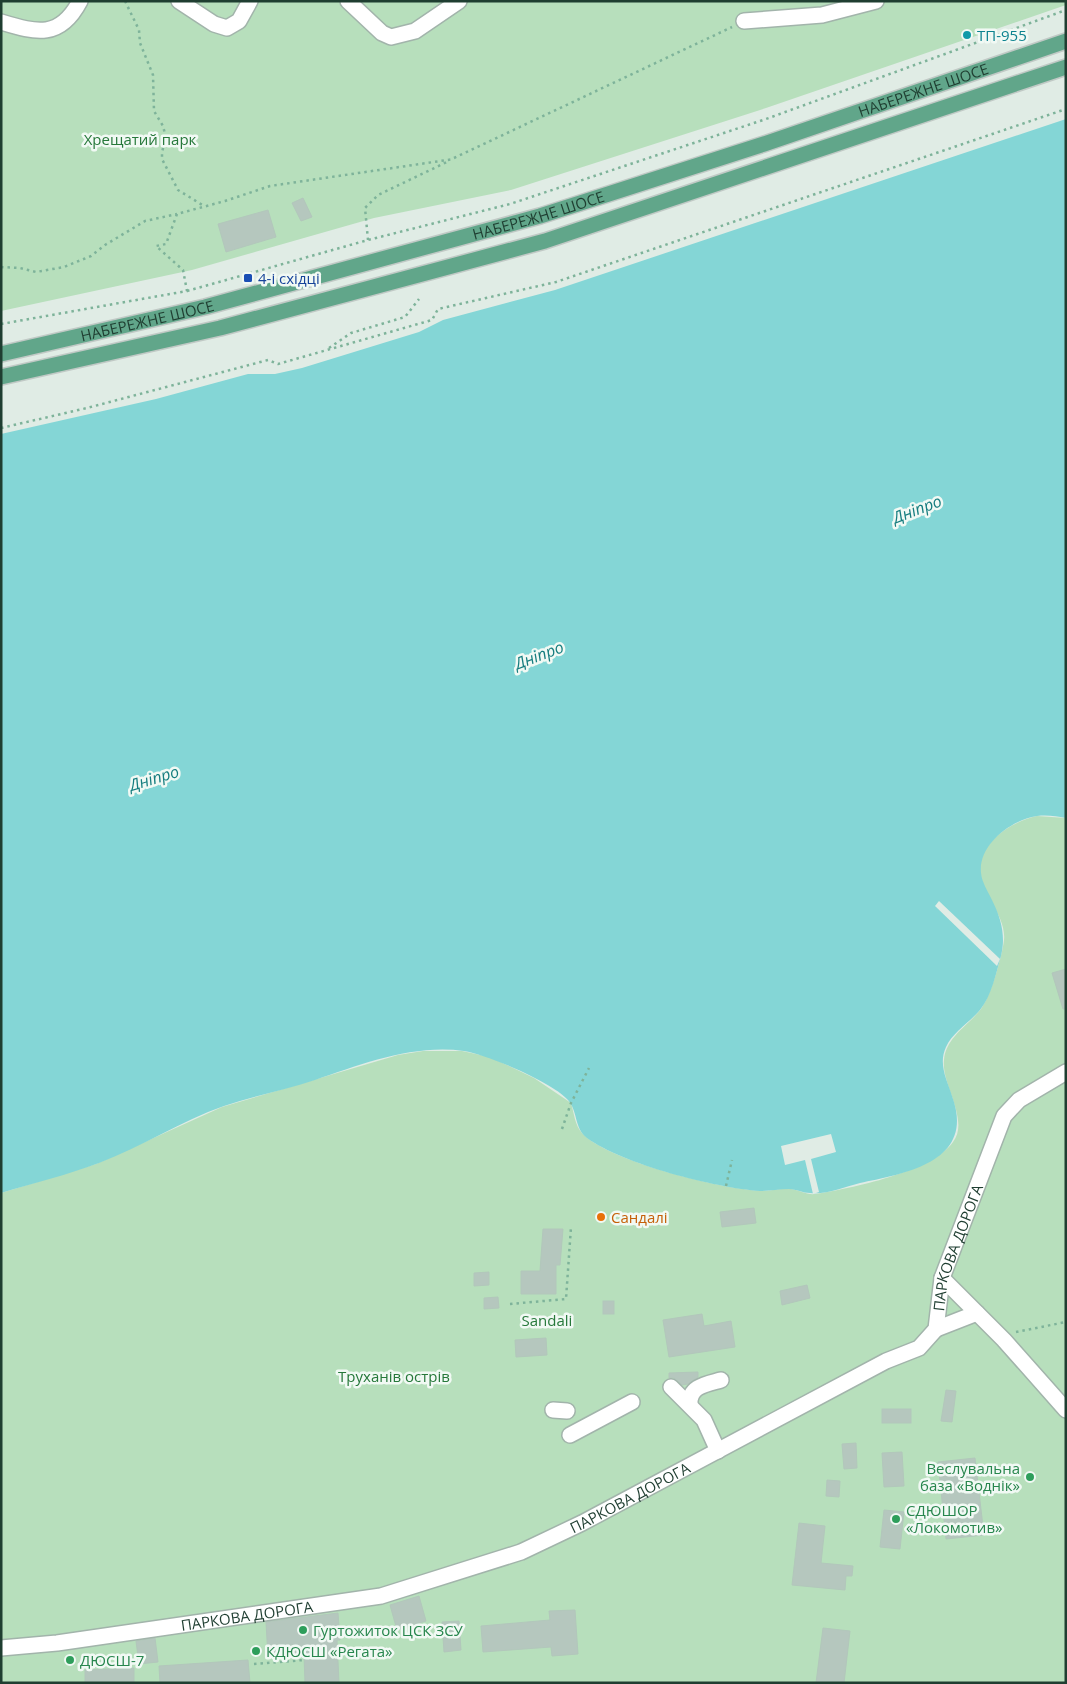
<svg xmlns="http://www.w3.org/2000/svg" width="1067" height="1684" viewBox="0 0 1067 1684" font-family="'Open Sans',sans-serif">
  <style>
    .green { fill: #b7dfbc }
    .water { fill: #84d6d6 }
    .pier { fill: #e0ece5 }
    .building { fill: #b5c7be; stroke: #b2c7bb }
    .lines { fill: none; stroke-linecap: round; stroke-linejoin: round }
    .minor-casing { stroke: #a2b4ab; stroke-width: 18 }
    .major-casing { stroke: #c0c9c5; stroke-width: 18 }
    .path { stroke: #7eb39a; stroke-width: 2.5; stroke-dasharray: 2.5 4; stroke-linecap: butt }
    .minor { stroke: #fff; stroke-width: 15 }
    .major { stroke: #61a68a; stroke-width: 15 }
    .culture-dot { fill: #0f9aa8; stroke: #f1f9f4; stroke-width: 2 }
    .transit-dot { fill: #1a4fb4; stroke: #f1f9f4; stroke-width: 2 }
    .food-dot { fill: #e8710a; stroke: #f1f9f4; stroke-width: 2 }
    .leisure-dot { fill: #2e9e5b; stroke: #f1f9f4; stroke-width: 2 }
    .labels { text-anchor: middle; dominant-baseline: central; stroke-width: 5; stroke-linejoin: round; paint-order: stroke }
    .culture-label { font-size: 15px; fill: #0d838f; stroke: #f1f9f4; text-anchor: start }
    .street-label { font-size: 15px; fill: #1f3e31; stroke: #f1f9f4 }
    .park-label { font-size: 15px; fill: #26783a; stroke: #f1f9f4 }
    .transit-label { font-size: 15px; fill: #164399; stroke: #f1f9f4; text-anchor: start }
    .food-label { font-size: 15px; fill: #c56008; stroke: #f1f9f4; text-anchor: start }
    .leisure-label { font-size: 15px; fill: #27864d; stroke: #f1f9f4; text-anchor: start }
    .water-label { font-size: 16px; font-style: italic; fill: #157d7f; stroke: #f1f9f4 }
  </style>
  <rect width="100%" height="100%" fill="#e0ece5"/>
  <g class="green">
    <polygon points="1,1 1066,1 1066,5 766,108 511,190 374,218 192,270 1,311"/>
    <path d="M1037 816 1066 818V1683H1V1193L96 1164 222 1107 398 1055 423 1051H462L490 1057 534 1078 571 1103C574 1113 575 1126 582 1133 607 1161 725 1190 763 1191 772 1191 782 1188 791 1189 799 1190 807 1195 815 1194 850 1189 933 1171 953 1142 970 1120 941 1084 944 1060 946 1037 968 1026 981 1009 991 995 1002 957 1004 940 1007 912 972 887 981 859 989 836 1015 821 1037 816Z"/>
  </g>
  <path class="water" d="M1066 119V818C1056 816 1047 815 1037 816 1011 820 978 845 981 873 982 883 988 891 992 900 1001 918 1006 936 1001 956 996 973 992 995 980 1010 970 1022 952 1033 946 1047 938 1064 947 1080 952 1096 976 1161 908 1173 860 1183 845 1187 825 1195 810 1193 803 1193 796 1189 789 1189 779 1189 769 1191 760 1191 716 1188 622 1164 587 1138 574 1128 578 1111 568 1100 552 1082 488 1055 464 1051 413 1044 362 1064 315 1080 285 1090 254 1096 224 1106 181 1121 141 1147 99 1163 67 1175 34 1183 1 1193V434L156 399 248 374H275L302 368 419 332 443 320 555 290Z"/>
  <g class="pier">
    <polygon points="939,901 1000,959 997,966 935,906"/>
    <polygon points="831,1134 836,1152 811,1159 819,1192 813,1194 805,1160 785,1165 781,1146"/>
  </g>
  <g class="building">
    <polygon points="303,198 312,217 301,221 292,203"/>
    <polygon points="268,210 276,237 226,252 218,224"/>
    <polygon points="1066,969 1066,1009 1063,1009 1052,973"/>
    <polygon points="754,1208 756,1223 722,1227 720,1212"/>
    <polygon points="543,1229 563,1229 560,1265 556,1265 556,1294 521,1294 521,1271 540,1271"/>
    <polygon points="489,1272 489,1285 474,1286 474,1273"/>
    <polygon points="807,1285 810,1298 782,1305 780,1291"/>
    <polygon points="498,1297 499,1308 484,1309 484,1298"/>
    <rect x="603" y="1301" width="11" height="13"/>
    <polygon points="702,1314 704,1326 731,1321 735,1347 669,1357 663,1320"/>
    <polygon points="546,1338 547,1355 516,1357 515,1340"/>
    <polygon points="698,1372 698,1377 688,1384 682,1385 674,1378 669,1378 669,1373"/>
    <polygon points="946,1390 956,1391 952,1422 941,1421"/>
    <rect x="882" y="1409" width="29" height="14"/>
    <polygon points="856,1443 857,1468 844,1469 842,1444"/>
    <polygon points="902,1452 904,1486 884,1487 882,1453"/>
    <polygon points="975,1458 984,1535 946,1539 938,1462"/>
    <polygon points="827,1480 840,1481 839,1497 826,1496"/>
    <polygon points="884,1510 904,1512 900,1549 880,1547"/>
    <polygon points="799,1523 825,1526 821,1563 853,1566 852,1576 846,1576 845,1590 792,1585"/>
    <polygon points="419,1596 426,1621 397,1630 390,1605"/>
    <polygon points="575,1610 578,1654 552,1656 551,1647 483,1652 481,1626 550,1620 549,1611"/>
    <polygon points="338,1613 340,1640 337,1640 339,1683 305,1683 304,1654 268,1657 266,1622"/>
    <polygon points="459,1621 461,1650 444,1652 442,1622"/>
    <polygon points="823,1628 850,1631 844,1683 816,1683"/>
    <polygon points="155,1638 158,1662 139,1664 136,1641"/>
    <polygon points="248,1660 250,1683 160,1683 159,1666"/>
    <polygon points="134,1668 134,1683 85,1683 85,1670"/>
  </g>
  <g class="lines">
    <defs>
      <g id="minor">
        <polyline points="179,1 214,24 227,28 239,21 250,1"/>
        <polyline points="348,1 382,33 391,37 415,31 459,1"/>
        <polyline points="744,21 822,15 876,1"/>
        <path d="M1 22C37 33 60 39 80 1"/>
        <polyline points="942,1278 1004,1340 1066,1410"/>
        <polyline points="936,1329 977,1313"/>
        <polyline points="671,1387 704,1420 718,1451"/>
        <path d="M690 1404C689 1386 707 1384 721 1380"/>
        <polyline points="553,1410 567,1411"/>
        <polyline points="570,1435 632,1402"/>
        <path id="s1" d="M1 1648 57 1643 381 1596 521 1552 582 1523 886 1361 919 1348 936 1329 942 1278 1004 1116 1019 1100 1066 1072"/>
      </g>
      <g id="major">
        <path id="s2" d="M1 354 205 307 540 216 764 144 1066 41"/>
        <polyline points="1,377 220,328 545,241 1066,67"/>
      </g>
    </defs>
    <use href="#minor" class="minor-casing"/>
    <use href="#major" class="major-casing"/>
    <g class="path">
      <polyline points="125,1 139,30 140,43 153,75 154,111 163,126 166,138 162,152 162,159 178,190 204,206"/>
      <polyline points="454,158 732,27"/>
      <polyline points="368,240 365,208 378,195 449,161"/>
      <polyline points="1,267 20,268 36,272 64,267 91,256 105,245 145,221 177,214"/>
      <polyline points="187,291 368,240 510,204 766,119 1066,10"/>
      <polyline points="1,324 187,291 183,270 156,246 166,244 177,214 225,201 270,186 454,159"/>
      <polyline points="329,348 351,333 405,317 419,299"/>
      <polyline points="1,428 87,408 268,360 278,364 432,320 438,309 556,282 1066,109"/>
      <polyline points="562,1129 571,1103 589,1068"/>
      <polyline points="726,1186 732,1160"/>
      <polyline points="510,1304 566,1299 571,1227"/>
      <polyline points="1016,1332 1066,1322"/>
      <polyline points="254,1664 304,1660"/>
    </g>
    <use href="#minor" class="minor"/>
    <use href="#major" class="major"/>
  </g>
  <circle class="culture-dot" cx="967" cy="35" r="5"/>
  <rect class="transit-dot" x="243" y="273" width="10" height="10" rx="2.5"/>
  <circle class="food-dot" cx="601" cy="1217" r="5"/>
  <g class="leisure-dot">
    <circle cx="1030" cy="1477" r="5"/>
    <circle cx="896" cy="1519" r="5"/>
    <circle cx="303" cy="1630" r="5"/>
    <circle cx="256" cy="1651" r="5"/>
    <circle cx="70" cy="1660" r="5"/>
  </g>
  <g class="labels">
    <g class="culture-label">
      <text x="977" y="35">ТП-955</text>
    </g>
    <g class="street-label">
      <text stroke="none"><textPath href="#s2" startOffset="960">НАБЕРЕЖНЕ ШОСЕ</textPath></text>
      <text stroke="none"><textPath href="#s2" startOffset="555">НАБЕРЕЖНЕ ШОСЕ</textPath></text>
      <text stroke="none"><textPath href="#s2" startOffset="150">НАБЕРЕЖНЕ ШОСЕ</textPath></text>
      <text stroke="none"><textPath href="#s1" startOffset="1088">ПАРКОВА ДОРОГА</textPath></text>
      <text stroke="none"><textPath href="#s1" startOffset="652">ПАРКОВА ДОРОГА</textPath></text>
      <text stroke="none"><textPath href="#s1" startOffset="248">ПАРКОВА ДОРОГА</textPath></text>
    </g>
    <g class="park-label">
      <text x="140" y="139">Хрещатий парк</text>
      <text x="547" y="1320">Sandali</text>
      <text x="394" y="1376">Труханів острів</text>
    </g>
    <g class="transit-label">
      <text x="258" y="278">4-і східці</text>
    </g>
    <g class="food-label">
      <text x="611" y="1217">Сандалі</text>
    </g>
    <g class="leisure-label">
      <text x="1020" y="1468" text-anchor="end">Веслувальна<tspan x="1020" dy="17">база «Воднік»</tspan></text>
      <text x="906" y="1510">СДЮШОР<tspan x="906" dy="17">«Локомотив»</tspan></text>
      <text x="313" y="1630">Гуртожиток ЦСК ЗСУ</text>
      <text x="266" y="1651">КДЮСШ «Регата»</text>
      <text x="80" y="1660">ДЮСШ-7</text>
    </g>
    <g class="water-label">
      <text transform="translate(917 509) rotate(-21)">Дніпро</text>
      <text transform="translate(539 655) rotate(-21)">Дніпро</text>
      <text transform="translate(154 778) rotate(-17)">Дніпро</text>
    </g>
  </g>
  <rect width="1067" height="1684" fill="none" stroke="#1f3e31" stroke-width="5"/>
</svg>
